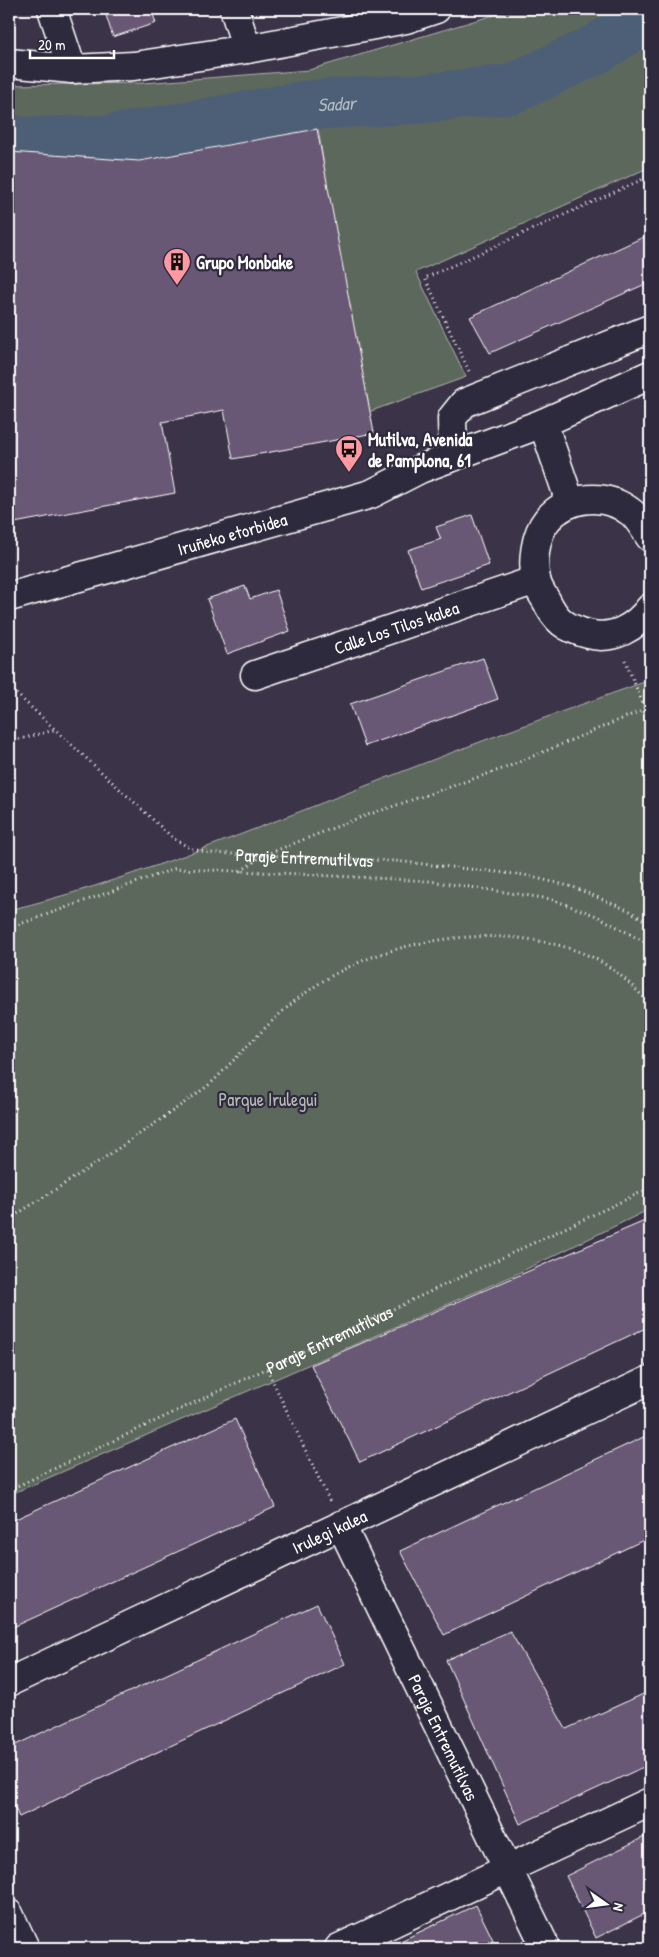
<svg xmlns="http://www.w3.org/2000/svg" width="659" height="1957" viewBox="0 0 659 1957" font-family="'Patrick Hand',sans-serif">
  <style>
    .green { fill: #5d675b; stroke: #aeb3ad }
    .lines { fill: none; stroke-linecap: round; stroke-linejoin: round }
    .river { stroke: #4d5f77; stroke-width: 50 }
    .building { fill: #695975; stroke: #fff }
    .street-casing { stroke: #fff; stroke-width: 31 }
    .secondary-casing { stroke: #fff; stroke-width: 31 }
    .path { stroke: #fff; stroke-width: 3; stroke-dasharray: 1 4; stroke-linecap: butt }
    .street { stroke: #2f2a3d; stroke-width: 28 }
    .secondary { stroke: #2f2a3d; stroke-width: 28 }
    .labels { text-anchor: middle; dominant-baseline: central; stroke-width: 4.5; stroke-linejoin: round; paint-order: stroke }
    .poi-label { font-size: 18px; font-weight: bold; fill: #fff; stroke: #2f2a3d; text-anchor: start }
    .street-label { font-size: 18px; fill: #fff; stroke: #2f2a3d }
    .park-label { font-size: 18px; fill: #b6bbb5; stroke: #2f2a3d }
    .water-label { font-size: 19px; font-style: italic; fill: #afb7c2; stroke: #2f2a3d }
  </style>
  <rect width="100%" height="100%" fill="#3b3348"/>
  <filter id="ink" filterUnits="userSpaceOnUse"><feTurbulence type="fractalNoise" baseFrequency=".02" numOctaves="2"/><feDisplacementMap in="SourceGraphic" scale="10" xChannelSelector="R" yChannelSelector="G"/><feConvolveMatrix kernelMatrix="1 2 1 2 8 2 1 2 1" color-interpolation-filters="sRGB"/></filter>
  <g filter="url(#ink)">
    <g class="green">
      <polygon points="514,9 650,9 650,167 416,272 466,377 363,414 317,121 140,147 9,145 9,85 143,83 309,70"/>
      <path d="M650 680V1209L510 1277 9 1495V910C124 882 234 837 345 794 446 754 548 716 650 680Z"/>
    </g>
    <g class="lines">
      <path class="river" id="s1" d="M9 139 23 142 108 140 310 105 418 99 511 89 593 51 650 16"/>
    </g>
    <g class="building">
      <polygon points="104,9 151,9 156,23 113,37"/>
      <polygon points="317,129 374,433 233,459 224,410 162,422 175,493 9,524 9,152 139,161"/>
      <polygon points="650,234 650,282 490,353 470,317"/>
      <polygon points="472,515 489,565 421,588 408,550 441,539 436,527"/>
      <polygon points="245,586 250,599 276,590 290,631 227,654 207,599"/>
      <polygon points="483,658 498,699 365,746 350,704"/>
      <polygon points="647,1220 650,1226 650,1326 360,1462 311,1365"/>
      <polygon points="235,1419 275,1507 9,1629 9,1522"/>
      <polygon points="650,1434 650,1537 444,1635 400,1551"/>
      <polygon points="317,1604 345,1664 19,1817 9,1795 9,1748"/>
      <polygon points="510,1631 566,1729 650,1691 650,1764 520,1824 446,1660"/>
      <polygon points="650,1834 650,1911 596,1938 566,1876"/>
      <polygon points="476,1905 497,1948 386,1948"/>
    </g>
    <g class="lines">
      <defs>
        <g id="street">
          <polyline points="234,9 247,49"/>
          <polyline points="543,423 570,502"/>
          <polyline points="453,457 452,418 464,403 650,329"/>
          <path d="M650 537C645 530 639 519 632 513 606 492 568 495 547 520 535 535 532 562 536 579 537 586 542 594 546 600 556 621 565 628 588 634 613 641 636 627 650 608"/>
          <path id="s4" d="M255 675 536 580"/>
          <path id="s5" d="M341 1525 546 1948"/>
          <path id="s6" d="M9 1682 650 1380"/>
          <polyline points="9,1914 25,1948"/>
          <polyline points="339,1948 650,1802"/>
        </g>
        <g id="secondary">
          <polyline points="52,9 72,69"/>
          <polyline points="9,63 72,69 134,66 247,49 406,19 436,9"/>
          <path id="s7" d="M9 597 371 494 420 469 543 423 650 375"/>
        </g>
      </defs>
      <use href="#street" class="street-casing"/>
      <use href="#secondary" class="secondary-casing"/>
      <g class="path">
        <polyline points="469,371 425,278 650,176"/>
        <polyline points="625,660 645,709"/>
        <path id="s2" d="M9 687 174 839 192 849 211 853 395 861 524 875 573 887 630 911 650 924"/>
        <polyline points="9,742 54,730"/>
        <polyline points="241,871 262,856 356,819 505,768 650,707"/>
        <polyline points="9,928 174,869 241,871 430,881 551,899 597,916 650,945"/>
        <path d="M9 1219C76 1177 142 1134 206 1087 217 1079 226 1067 236 1058 259 1034 283 1008 311 989 385 936 508 919 592 957 615 968 633 986 650 1004"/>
        <polyline points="267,1369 330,1502"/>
        <path id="s3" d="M9 1490 650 1188"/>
      </g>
      <use href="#street" class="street"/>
      <use href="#secondary" class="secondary"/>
    </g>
  </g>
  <defs>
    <symbol id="building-pin" viewBox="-11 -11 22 30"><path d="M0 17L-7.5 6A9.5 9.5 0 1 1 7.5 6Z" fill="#ff9aa2" stroke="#2f2a3d"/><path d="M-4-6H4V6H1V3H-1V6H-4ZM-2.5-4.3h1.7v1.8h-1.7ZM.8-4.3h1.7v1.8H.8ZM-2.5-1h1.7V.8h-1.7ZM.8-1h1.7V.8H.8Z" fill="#111"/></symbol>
    <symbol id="bus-pin" viewBox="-11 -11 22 30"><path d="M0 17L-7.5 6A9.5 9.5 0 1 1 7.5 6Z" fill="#ff9aa2" stroke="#2f2a3d"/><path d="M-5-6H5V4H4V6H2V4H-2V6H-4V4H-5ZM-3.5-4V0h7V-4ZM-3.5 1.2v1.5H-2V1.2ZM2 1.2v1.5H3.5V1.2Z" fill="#111"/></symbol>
  </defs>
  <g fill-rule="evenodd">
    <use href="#building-pin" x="161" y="246" width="32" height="43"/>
    <use href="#bus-pin" x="333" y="433" width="32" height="43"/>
  </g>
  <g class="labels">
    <g class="poi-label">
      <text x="196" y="262">Grupo Monbake</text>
      <text x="368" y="439">Mutilva, Avenida<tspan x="368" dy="21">de Pamplona, 61</tspan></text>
    </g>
    <g class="street-label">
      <text stroke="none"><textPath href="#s7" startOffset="232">Iruñeko etorbidea</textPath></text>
      <text stroke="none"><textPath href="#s4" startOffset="149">Calle Los Tilos kalea</textPath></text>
      <text stroke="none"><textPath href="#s2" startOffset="358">Paraje Entremutilvas</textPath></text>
      <text stroke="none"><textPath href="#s3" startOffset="354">Paraje Entremutilvas</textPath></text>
      <text stroke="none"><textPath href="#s6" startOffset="354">Irulegi kalea</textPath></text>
      <text stroke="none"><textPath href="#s5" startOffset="236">Paraje Entremutilvas</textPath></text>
    </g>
    <g class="park-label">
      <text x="268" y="1099">Parque Irulegui</text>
    </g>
    <g class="water-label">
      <text stroke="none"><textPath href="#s1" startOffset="331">Sadar</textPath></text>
    </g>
  </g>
  <rect width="659" height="1957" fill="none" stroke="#2f2a3d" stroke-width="30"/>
  <rect x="15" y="15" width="629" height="1927" fill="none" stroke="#fff" stroke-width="2" filter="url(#ink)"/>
  <g transform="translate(606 1904) rotate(104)" stroke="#2f2a3d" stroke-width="4" paint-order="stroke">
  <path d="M0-4L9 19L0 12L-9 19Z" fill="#ffffff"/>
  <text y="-8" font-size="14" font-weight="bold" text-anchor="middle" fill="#ffffff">N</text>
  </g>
  <path d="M30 50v8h84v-8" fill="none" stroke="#ffffff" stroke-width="2.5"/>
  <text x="38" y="50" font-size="15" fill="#ffffff" stroke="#2f2a3d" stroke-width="4" paint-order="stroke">20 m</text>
</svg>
